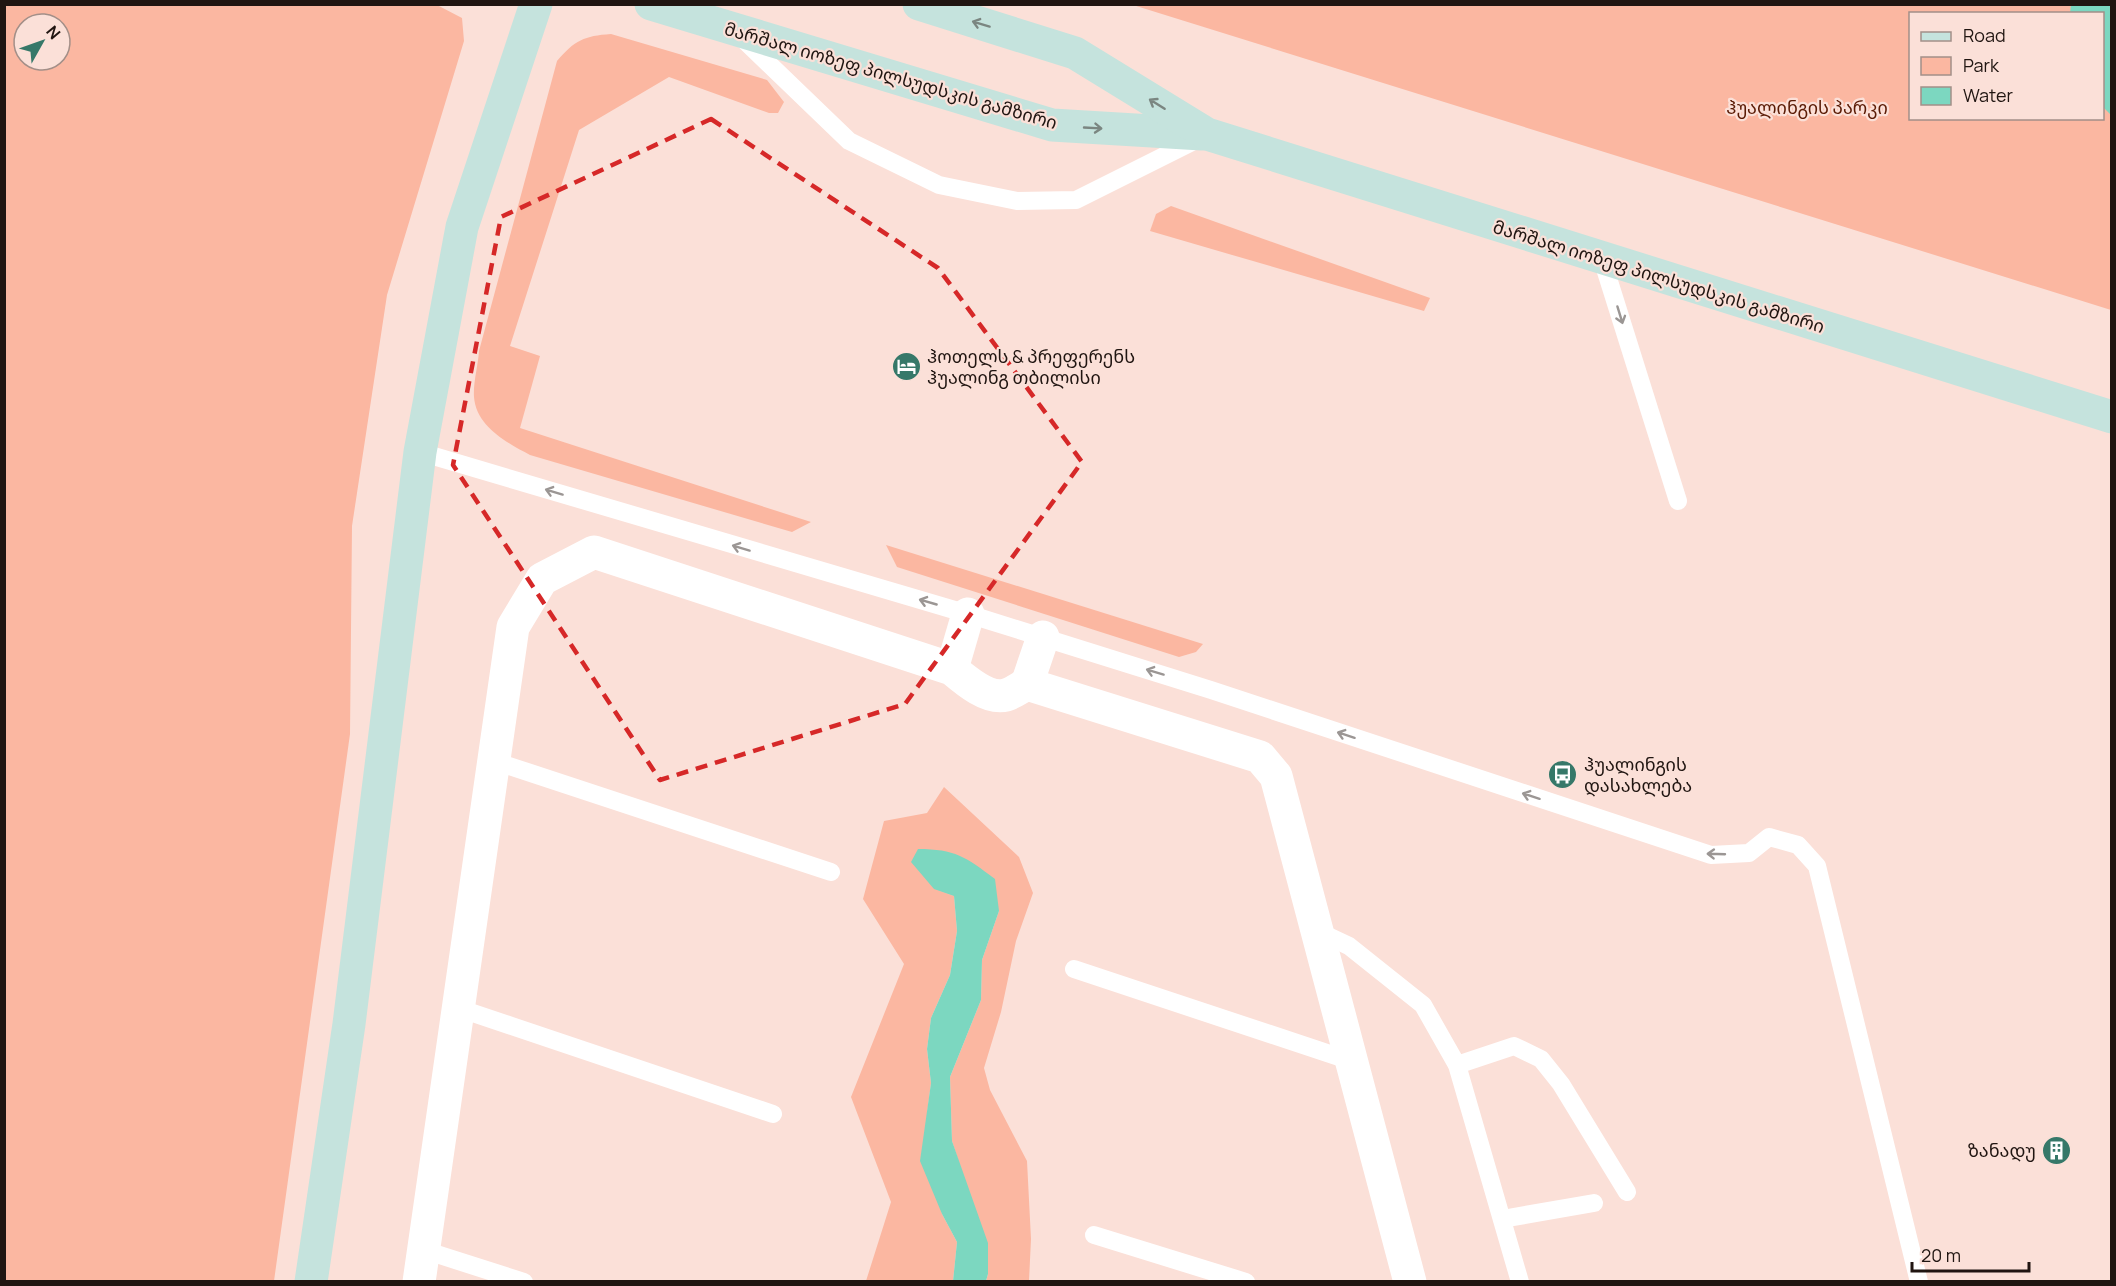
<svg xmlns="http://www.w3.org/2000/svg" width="2116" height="1286" viewBox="0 0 2116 1286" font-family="Manrope,'Noto Sans Georgian',sans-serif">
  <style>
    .green { fill: #fbb7a1; fill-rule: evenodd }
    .water { fill: #7cd7c0 }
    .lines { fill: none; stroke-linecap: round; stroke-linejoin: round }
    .lane { stroke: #fff; stroke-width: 18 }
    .street { stroke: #fff; stroke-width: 33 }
    .secondary { stroke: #c5e3dd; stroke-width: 33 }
    .oneway { stroke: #7b8681 }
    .oneway2 { stroke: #9b9694 }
    .marked { fill: none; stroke: #d62828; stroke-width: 4.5; stroke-dasharray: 12 8; stroke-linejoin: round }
    .labels { text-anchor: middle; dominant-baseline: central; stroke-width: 4.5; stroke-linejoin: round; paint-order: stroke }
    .street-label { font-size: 18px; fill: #201511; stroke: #fbe0d8 }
    .park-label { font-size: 18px; fill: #5b1b05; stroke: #fbe0d8 }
    .poi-label { font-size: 18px; fill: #201511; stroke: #fbe0d8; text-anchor: start }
  </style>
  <rect width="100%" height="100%" fill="#fbe0d8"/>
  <g class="green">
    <path d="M437 5 462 18 464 41 387 295 352 526 350 734 274 1281H5V5ZM24 24H60V60H24Z"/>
    <path d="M1133 5H2111V310ZM1910 14H2102V118H1910Z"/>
    <path d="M611 34 767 80 784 102 778 113H769L669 77 579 130 510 346 540 356 520 428 811 522 792 532 530 455C507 443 476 426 474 397 473 383 478 366 479 351L557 61C575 40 584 36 611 34Z"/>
    <polygon points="1171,206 1430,298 1424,311 1150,231 1156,214"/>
    <polygon points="886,545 1203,644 1196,652 1179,657 897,567"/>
    <polygon points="944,787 1019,857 1033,893 1016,941 1001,1012 984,1068 990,1090 1027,1161 1031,1239 1029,1281 986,1281 988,1274 963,1175 952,1141 950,1077 981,1000 982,960 999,911 934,889 954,896 957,931 950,975 931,1018 927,1049 931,1083 927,1114 942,1214 957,1242 953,1281 866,1281 891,1202 851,1097 904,964 863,899 884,821 927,813"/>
  </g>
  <g class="water">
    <polygon points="2071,5 2111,5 2111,115 2103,107 2102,14 2070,13"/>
    <path d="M918 849C955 849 966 857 995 879L999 911 982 960 981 1000 950 1077 952 1141 988 1243V1274L986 1281H953L957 1242 942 1214 920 1161 931 1083 927 1049 931 1018 950 975 957 931 954 896 934 889 911 862Z"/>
  </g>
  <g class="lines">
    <g class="lane">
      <polyline points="741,37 849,141 939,185 1017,201 1076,200 1200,138"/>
      <polyline points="1602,259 1678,501"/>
      <polyline points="420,452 968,614 1211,690 1711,855 1749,853 1769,837 1798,845 1817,866 1919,1282"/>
      <polyline points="494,761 831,872"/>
      <polyline points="1317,931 1349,946 1423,1005 1457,1065 1520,1282"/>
      <polyline points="1074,969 1351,1061"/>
      <polyline points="458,1008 773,1114"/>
      <polyline points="1457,1065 1514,1046 1541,1059 1561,1084 1627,1192"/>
      <polyline points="1502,1219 1594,1203"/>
      <polyline points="1094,1235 1246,1282"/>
      <polyline points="424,1250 524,1282"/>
    </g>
    <g class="street">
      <polyline points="952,669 968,614"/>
      <polyline points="1027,684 1043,637"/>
      <path d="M419 1282 513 627 542 579 594 552 952 669C965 680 988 700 1006 695 1013 693 1021 687 1027 684L1260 757 1276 776 1410 1282"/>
    </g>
    <g class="secondary">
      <polyline points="651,4 1052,125 1202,134"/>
      <polyline points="919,4 1075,53 1207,134 2112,417"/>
      <polyline points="311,1282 349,1024 420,452 462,227 536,4"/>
    </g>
  </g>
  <defs><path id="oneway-shaft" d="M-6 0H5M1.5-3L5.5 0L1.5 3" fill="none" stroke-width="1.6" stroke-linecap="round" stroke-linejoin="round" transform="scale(1.5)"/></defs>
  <g class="oneway">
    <use href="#oneway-shaft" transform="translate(981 24) rotate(-163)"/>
    <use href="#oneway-shaft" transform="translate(1157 104) rotate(-148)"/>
    <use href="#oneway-shaft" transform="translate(1093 128) rotate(3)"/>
  </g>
  <g class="oneway2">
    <use href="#oneway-shaft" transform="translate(1620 315) rotate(73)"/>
    <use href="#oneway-shaft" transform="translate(554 492) rotate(-163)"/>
    <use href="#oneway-shaft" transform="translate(741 548) rotate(-163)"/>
    <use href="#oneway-shaft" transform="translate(928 602) rotate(-164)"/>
    <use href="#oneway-shaft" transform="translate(1155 672) rotate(-163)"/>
    <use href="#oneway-shaft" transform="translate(1346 735) rotate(-162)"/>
    <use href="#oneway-shaft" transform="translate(1531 796) rotate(-162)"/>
    <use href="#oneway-shaft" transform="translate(1716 854) rotate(-178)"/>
  </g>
  <path class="marked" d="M711 119 938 268 1082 462 905 704 660 780 453 465 501 217Z"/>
  <defs>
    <symbol id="hotel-disc" viewBox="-11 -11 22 22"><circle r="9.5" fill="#367869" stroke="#fbe0d8"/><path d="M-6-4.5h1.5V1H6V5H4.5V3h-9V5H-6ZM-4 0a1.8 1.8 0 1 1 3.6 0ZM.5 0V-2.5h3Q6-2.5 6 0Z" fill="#fff"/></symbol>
    <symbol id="bus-disc" viewBox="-11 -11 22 22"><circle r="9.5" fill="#367869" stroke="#fbe0d8"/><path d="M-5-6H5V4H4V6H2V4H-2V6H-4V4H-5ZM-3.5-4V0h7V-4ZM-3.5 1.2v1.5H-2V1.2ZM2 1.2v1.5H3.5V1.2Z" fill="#fff"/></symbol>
    <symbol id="building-disc" viewBox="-11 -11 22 22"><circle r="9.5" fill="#367869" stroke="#fbe0d8"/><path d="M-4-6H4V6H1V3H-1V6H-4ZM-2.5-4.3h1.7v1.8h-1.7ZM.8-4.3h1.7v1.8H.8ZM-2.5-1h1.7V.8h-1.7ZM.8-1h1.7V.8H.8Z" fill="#fff"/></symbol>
  </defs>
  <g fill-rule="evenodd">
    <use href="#hotel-disc" x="890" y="350" width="33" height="33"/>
    <use href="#bus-disc" x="1546" y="758" width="33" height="33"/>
    <use href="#building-disc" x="2040" y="1134" width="33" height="33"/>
  </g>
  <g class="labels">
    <g class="street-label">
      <text transform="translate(891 75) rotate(16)">მარშალ იოზეფ პილსუდსკის გამზირი</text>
      <text transform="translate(1659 276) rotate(17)">მარშალ იოზეფ პილსუდსკის გამზირი</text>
    </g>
    <g class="park-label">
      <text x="1807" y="107">ჰუალინგის პარკი</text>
    </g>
    <g class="poi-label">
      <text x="927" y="356">ჰოთელს &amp; პრეფერენს<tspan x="927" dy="21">ჰუალინგ თბილისი</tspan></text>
      <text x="1584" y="764">ჰუალინგის<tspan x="1584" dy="21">დასახლება</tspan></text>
      <text x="2036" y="1150" text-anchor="end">ზანადუ</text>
    </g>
  </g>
  <rect width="2116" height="1286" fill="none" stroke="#201511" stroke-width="12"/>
  <rect x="1909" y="12" width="195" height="108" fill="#fbe0d8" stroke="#a38f88" stroke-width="1.5"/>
  <rect x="1921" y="32" width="30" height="9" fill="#c5e3dd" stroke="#a38f88" stroke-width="1.5"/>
  <text x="1963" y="42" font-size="18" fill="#201511">Road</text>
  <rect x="1921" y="57" width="30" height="18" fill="#fbb7a1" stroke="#a38f88" stroke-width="1.5"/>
  <text x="1963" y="72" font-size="18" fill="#201511">Park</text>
  <rect x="1921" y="87" width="30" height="18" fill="#7cd7c0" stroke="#a38f88" stroke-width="1.5"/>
  <text x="1963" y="102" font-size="18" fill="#201511">Water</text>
  <g transform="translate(42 42) rotate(50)"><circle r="28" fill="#fbe0d8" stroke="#a38f88" stroke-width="1.5"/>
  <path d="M0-4.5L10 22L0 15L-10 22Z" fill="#367869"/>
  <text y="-9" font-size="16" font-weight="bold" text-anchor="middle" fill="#201511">N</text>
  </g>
  <path d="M1912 1262v9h117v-9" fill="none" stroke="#201511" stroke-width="3"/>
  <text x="1921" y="1262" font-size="18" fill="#201511" stroke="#fbe0d8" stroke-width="4.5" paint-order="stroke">20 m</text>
</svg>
